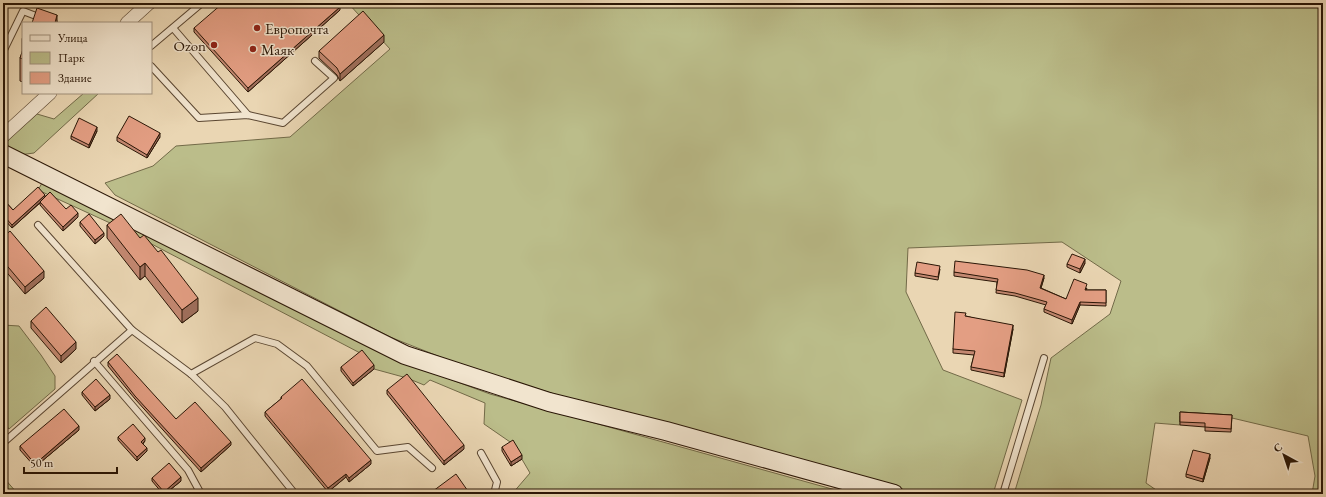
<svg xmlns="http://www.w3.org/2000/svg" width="1326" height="497" viewBox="0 0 1326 497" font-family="'EB Garamond',serif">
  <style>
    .green { fill: #bbbd8a; stroke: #726a48 }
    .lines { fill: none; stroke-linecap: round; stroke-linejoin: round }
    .lane-casing { stroke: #5a4631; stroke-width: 8 }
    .street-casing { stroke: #5a4631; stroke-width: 14 }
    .secondary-casing { stroke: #2a1606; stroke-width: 20 }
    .lane { stroke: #f1e4ce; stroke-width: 6 }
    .street { stroke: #f1e4ce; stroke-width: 13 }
    .secondary { stroke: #f1e4ce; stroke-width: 18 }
    .wall { fill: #c38871; stroke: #2a1606 }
    .shaded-wall { fill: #9f6f5c; stroke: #2a1606 }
    .building { fill: #e39e83; stroke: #2a1606 }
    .poi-dot { fill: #8f2418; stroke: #f1e4ce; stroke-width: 1.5 }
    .labels { text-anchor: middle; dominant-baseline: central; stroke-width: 3; stroke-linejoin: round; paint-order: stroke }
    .poi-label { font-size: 15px; fill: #2a1606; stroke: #f1e4ce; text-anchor: start }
  </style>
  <rect width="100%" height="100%" fill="#ead6b3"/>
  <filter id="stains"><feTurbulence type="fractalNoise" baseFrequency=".005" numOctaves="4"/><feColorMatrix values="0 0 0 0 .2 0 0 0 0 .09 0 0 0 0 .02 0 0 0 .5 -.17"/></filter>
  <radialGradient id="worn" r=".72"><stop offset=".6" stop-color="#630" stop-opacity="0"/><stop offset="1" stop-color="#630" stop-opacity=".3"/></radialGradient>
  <g class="green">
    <polygon points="348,3 1323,3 1323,494 1312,494 1315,476 1308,436 1232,418 1180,416 1180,425 1155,423 1146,483 1162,494 1014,494 1041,405 1051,358 1110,314 1121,281 1062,242 908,248 906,292 943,370 1022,400 993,494 914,494 590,405 458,364 390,337 115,195 105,183 153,166 176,146 290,137 390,49"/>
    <polygon points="84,93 99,93 34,153 19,155 8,147 7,141 37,114 54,119"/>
    <polygon points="42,183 414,366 490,394 850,494 512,494 530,473 513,444 484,424 485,403 430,380 424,385 407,378 374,369 362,354 121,228 38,190"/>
    <polygon points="3,325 19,326 41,355 55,376 55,389 9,429 3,421"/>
    <polygon points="3,477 18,494 3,494"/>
  </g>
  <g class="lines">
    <defs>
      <g id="lane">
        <polyline points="173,28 248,115"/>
        <polyline points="151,46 202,3"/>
        <polyline points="3,52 23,11 54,23"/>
        <polyline points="151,66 199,118 248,115 283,123 334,78 315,61"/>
        <polyline points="38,225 132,330"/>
        <polyline points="94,361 188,470 201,494"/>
        <polyline points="191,374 255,338 277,344 307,366 377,451 408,447 432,468"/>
        <polyline points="3,443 132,330 191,374 225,407 295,494"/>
        <polyline points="481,453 497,482 494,494"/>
        <polyline points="1003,494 1044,358"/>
      </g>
      <g id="street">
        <polyline points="127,23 149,3"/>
        <polyline points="3,136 50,93"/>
      </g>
      <polyline id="secondary" points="3,154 405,355 549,402 666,431 894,494"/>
    </defs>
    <use href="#lane" class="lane-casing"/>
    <use href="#street" class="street-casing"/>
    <use href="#secondary" class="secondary-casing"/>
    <use href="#lane" class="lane"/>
    <use href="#street" class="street"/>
    <use href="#secondary" class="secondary"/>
  </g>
  <g class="wall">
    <polygon points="340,10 248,92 194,32 194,28"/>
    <polygon points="23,36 23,82 20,81 20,58 22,53 22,39"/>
    <polygon points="384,42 340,81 337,75 319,58 319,51"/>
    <polygon points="97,131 89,148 71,139 71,136"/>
    <polygon points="117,137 160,137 147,158 117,141"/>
    <polygon points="45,197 78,217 63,231 40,205 40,203 12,228 3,218 3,199 13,210"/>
    <polygon points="80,222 104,236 95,244 80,226"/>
    <polygon points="107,225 198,311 182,323 145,276 140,280 107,238"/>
    <polygon points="3,237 44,278 25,294 3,268"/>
    <polygon points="1085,263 1080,273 1067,267 1067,264"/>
    <polygon points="940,269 938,280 915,276 915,273"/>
    <polygon points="954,272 1044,278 1041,288 1066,299 1087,288 1086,290 1106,290 1106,306 1080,305 1072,324 1044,312 1044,309 1046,305 1015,296 996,293 997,282 954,276"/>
    <polygon points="966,316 1013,329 1004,377 971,370 971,367 974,355 953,353 953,349"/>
    <polygon points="31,321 76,349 61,363 31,328"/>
    <polygon points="108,362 176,419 231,445 201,472 135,399 108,366"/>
    <polygon points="341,367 374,369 353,386 341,371"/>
    <polygon points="387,390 464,449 444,465 387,394"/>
    <polygon points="82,392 110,399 95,411 82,395"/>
    <polygon points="281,397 371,464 349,482 346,477 328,492 265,416 265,412 281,399"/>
    <polygon points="1180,412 1232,415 1231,432 1205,431 1205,427 1180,425"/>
    <polygon points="79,430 35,467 20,450 20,446"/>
    <polygon points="118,437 145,441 143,444 147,451 137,461 118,440"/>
    <polygon points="502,447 522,459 511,466 502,451"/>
    <polygon points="1210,458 1203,482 1186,477 1186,474"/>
    <polygon points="152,478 181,481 165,494 163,494 152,481"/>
  </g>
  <g class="shaded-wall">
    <polygon points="340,7 340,10 248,92 248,88"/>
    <polygon points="57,15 57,23 55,23"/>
    <polygon points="384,35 384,42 340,81 340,74"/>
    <polygon points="97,127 97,131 89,148 89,145"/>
    <polygon points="160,133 160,137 147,158 147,155"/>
    <polygon points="45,195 45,198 12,228 12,225"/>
    <polygon points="78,213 78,217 63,231 63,227"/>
    <polygon points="104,233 104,236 95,244 95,240"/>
    <polygon points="1085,259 1085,263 1080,273 1080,269"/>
    <polygon points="145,263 145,276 140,280 140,267"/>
    <polygon points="44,271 44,278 25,294 25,287"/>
    <polygon points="1044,275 1044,278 1040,291 1040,288"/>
    <polygon points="198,298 198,311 182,323 182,310"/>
    <polygon points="1080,302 1080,305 1072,324 1072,320"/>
    <polygon points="1013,325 1013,329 1004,377 1004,373"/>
    <polygon points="76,342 76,349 61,363 61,356"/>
    <polygon points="374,365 374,369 353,386 353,383"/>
    <polygon points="110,395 110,399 95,411 95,407"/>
    <polygon points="79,426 79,430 35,467 35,464"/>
    <polygon points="145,438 145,441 141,445 141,442"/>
    <polygon points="231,442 231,445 201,472 201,468"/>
    <polygon points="464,445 464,449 444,465 444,461"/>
    <polygon points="147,448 147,451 137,461 137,457"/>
    <polygon points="1210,454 1210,458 1203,482 1203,479"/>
    <polygon points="522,455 522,459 511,466 511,462"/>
    <polygon points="371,460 371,464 349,482 349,478"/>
    <polygon points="346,474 346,477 328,492 328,488"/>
    <polygon points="181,477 181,481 165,494 164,494 164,492"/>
  </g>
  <g class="building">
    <polygon points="223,3 336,3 340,7 248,88 194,28"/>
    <polygon points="37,8 57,15 55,23 32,23"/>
    <polygon points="363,11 384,35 340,74 337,68 319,51"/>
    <polygon points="23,49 23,59 20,58"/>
    <polygon points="129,116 160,133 147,155 117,137"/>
    <polygon points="79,118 97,127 89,145 71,136"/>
    <polygon points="38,187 45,195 12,225 3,215 3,199 13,210"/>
    <polygon points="50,192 66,209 71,205 78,213 63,227 40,202"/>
    <polygon points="89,214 104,233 95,240 80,222"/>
    <polygon points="121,214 140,238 144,235 158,252 161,250 198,298 182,310 145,263 140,267 107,225"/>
    <polygon points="10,231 44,271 25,287 3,261 3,237"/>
    <polygon points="1072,254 1085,259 1080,269 1067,264"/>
    <polygon points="955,261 1027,270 1044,275 1040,288 1066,299 1074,279 1087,284 1085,290 1106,290 1106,303 1080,302 1072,320 1044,309 1047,302 1015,293 996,290 998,279 954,272"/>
    <polygon points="917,262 940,266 938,277 915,273"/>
    <polygon points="46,307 76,342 61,356 31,321"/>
    <polygon points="955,312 966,313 965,316 1013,325 1004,373 971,367 975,351 953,349"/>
    <polygon points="362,350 374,365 353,383 341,367"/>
    <polygon points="117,354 176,419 195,402 231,442 201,468 135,396 108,362"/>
    <polygon points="407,374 464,445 444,461 387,390"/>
    <polygon points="96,379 110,395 95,407 82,392"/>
    <polygon points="302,379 371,460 349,478 346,474 328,488 265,412 282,398 281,397"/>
    <polygon points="64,409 79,426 35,464 20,446"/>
    <polygon points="1180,412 1232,415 1231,429 1205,427 1205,423 1180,422"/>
    <polygon points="133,424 145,438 141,442 147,448 137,457 118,437"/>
    <polygon points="513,440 522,455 511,462 502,447"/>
    <polygon points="1193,450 1210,454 1203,479 1186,474"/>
    <polygon points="169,463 181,477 164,492 152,478"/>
    <polygon points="456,474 470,494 429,494"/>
  </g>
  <g class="poi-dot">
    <circle cx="257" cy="28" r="4"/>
    <circle cx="214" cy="45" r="4"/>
    <circle cx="253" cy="49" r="4"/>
  </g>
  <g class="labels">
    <g class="poi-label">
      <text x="265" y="28">Европочта</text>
      <text x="206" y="45" text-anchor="end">Ozon</text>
      <text x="261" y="49">Маяк</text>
    </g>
  </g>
  <rect width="1326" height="497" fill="none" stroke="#ead6b3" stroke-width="16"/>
  <rect x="4" y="4" width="1318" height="489" fill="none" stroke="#2a1606" stroke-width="2"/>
  <rect x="8" y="8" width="1310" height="481" fill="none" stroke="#2a1606"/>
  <rect x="22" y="22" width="130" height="72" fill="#f1e4ce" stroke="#a1927e"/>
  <rect x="30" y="35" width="20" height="6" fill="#f1e4ce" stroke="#a1927e"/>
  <text x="58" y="42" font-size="12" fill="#2a1606">Улица</text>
  <rect x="30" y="52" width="20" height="12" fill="#bbbd8a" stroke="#a1927e"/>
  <text x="58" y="62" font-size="12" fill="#2a1606">Парк</text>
  <rect x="30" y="72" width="20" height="12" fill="#e39e83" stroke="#a1927e"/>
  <text x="58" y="82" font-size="12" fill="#2a1606">Здание</text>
  <g transform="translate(1284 455) rotate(320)" stroke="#f1e4ce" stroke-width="3" paint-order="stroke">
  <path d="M0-3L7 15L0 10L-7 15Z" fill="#2a1606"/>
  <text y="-6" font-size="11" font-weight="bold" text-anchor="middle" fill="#2a1606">С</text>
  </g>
  <path d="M24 467v6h93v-6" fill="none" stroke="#2a1606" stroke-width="2"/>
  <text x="30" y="467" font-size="12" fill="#2a1606" stroke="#f1e4ce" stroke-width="3" paint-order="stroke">50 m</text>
  <rect width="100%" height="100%" filter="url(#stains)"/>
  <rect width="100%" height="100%" fill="url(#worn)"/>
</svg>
